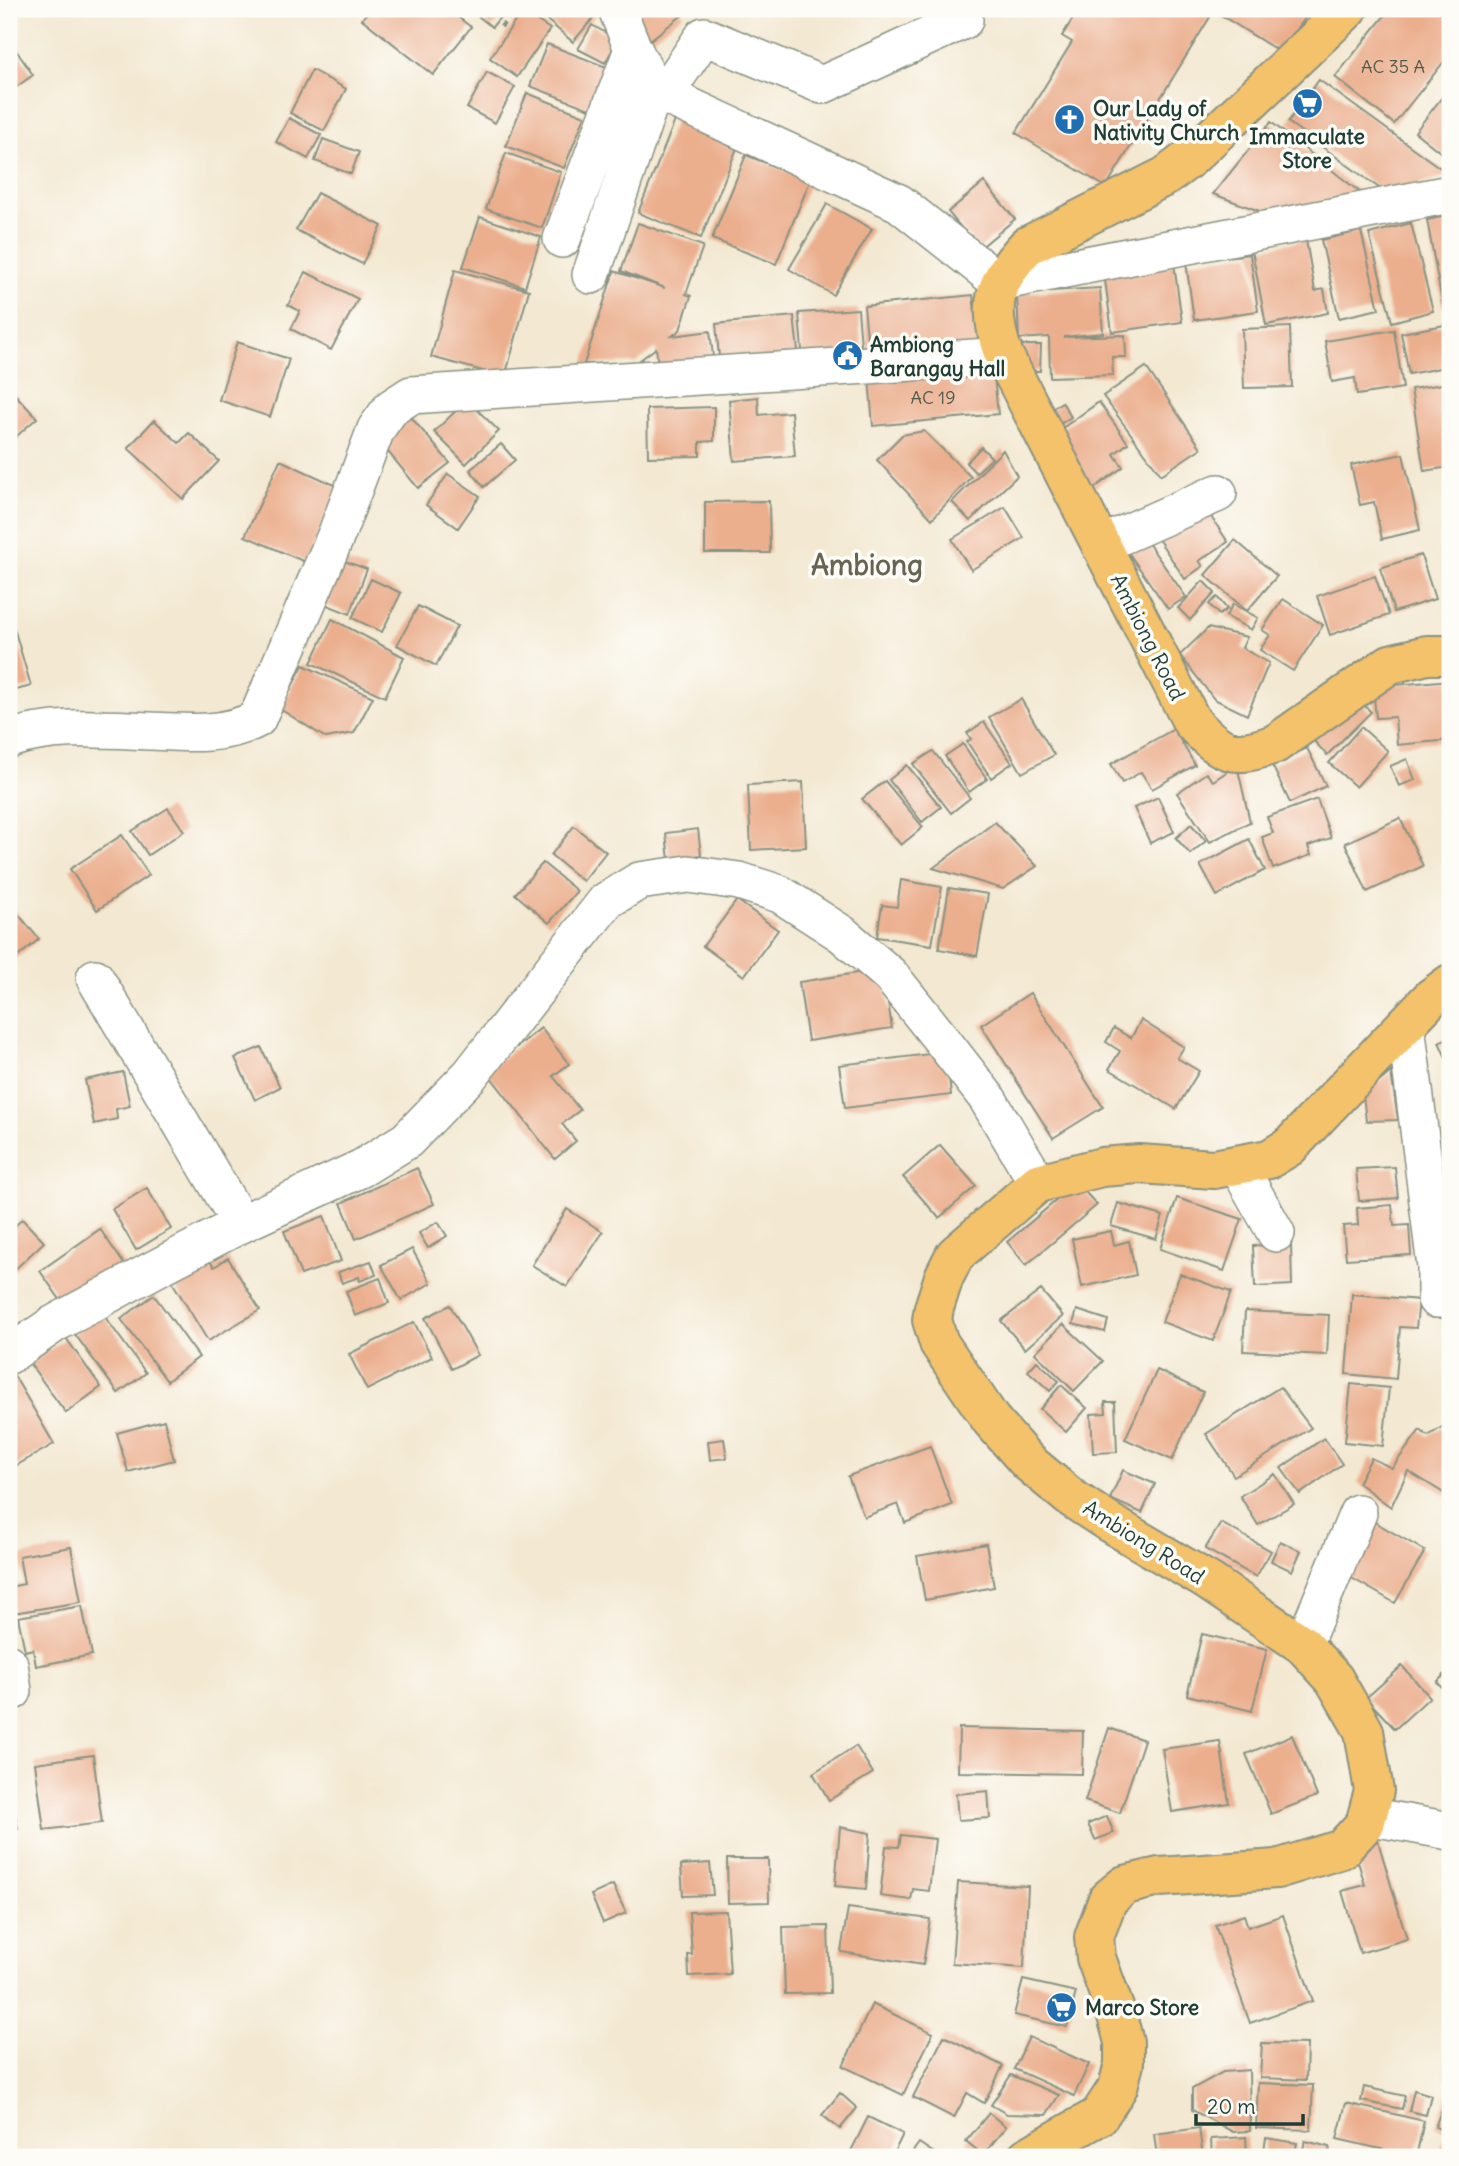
<svg xmlns="http://www.w3.org/2000/svg" width="1459" height="2166" viewBox="0 0 1459 2166" font-family="Delius,sans-serif">
  <style>
    .building { fill: #ebaf8e }
    .lines { fill: none; stroke-linecap: round; stroke-linejoin: round }
    .minor-casing { stroke: #899282; stroke-width: 40 }
    .major-casing { stroke: #899282; stroke-width: 42 }
    .path { stroke: #899282; stroke-width: 4.5; stroke-dasharray: 5 5; stroke-linecap: butt }
    .minor { stroke: #fff; stroke-width: 37 }
    .major { stroke: #f4c26a; stroke-width: 38 }
    .labels { text-anchor: middle; dominant-baseline: central; stroke-width: 7; stroke-linejoin: round; paint-order: stroke }
    .number-label { font-size: 18px; fill: #525a4a }
    .poi-label { font-size: 21px; font-weight: bold; fill: #1f3d34; stroke: #fdfcf7; text-anchor: start }
    .street-label { font-size: 21px; fill: #1f3d34; stroke: #fdfcf7 }
    .district-label { font-size: 28px; font-weight: bold; fill: #666554; stroke: #fdfcf7 }
  </style>
  <rect width="100%" height="100%" fill="#fdfcf7"/>
  <filter id="ink" filterUnits="userSpaceOnUse"><feTurbulence type="fractalNoise" baseFrequency=".0143" numOctaves="2"/><feDisplacementMap in="SourceGraphic" scale="14" xChannelSelector="R" yChannelSelector="G"/><feConvolveMatrix kernelMatrix="1 2 1 2 8 2 1 2 1" color-interpolation-filters="sRGB"/></filter>
  <filter id="wash" filterUnits="userSpaceOnUse"><feTurbulence type="fractalNoise" baseFrequency=".00686" numOctaves="4" result="noise"/><feDisplacementMap in="SourceGraphic" scale="28" xChannelSelector="R" yChannelSelector="G"/><feGaussianBlur stdDeviation="1.57" result="paint"/><feColorMatrix in="noise" values="0 0 0 0 0 0 0 0 0 0 0 0 0 0 0 0 0 1.4 0 .05"/><feComposite in="paint" operator="in"/></filter>
  <g filter="url(#wash)">
    <rect width="100%" height="100%" fill="#f3e8d1"/>
    <g id="blocks">
      <g class="building">
        <polygon points="370,9 447,9 471,27 433,75 362,19"/>
        <polygon points="469,9 507,9 492,27"/>
        <polygon points="534,9 601,9 573,42"/>
        <polygon points="645,9 679,9 684,14 650,40 633,18"/>
        <polygon points="1079,9 1196,9 1210,17 1106,187 1016,133 1072,42 1062,36"/>
        <polygon points="1211,9 1312,9 1280,52"/>
        <polygon points="1390,9 1436,9 1450,20 1450,54 1394,124 1335,77"/>
        <polygon points="522,11 550,29 517,77 490,58"/>
        <polygon points="592,25 618,40 605,63 578,49"/>
        <polygon points="9,40 33,75 9,92"/>
        <polygon points="547,44 609,68 592,110 530,86"/>
        <polygon points="312,70 346,89 324,131 290,113"/>
        <polygon points="487,72 515,87 495,123 467,108"/>
        <polygon points="1319,80 1450,175 1386,193 1288,122"/>
        <polygon points="1450,87 1450,160 1415,132"/>
        <polygon points="527,93 585,116 564,168 506,146"/>
        <polygon points="289,118 321,135 308,159 276,142"/>
        <polygon points="676,118 739,143 701,238 638,213"/>
        <polygon points="1271,122 1366,197 1276,217 1213,194"/>
        <polygon points="323,139 359,152 351,174 315,161"/>
        <polygon points="506,153 561,172 542,228 486,209"/>
        <polygon points="746,155 810,181 776,264 712,239"/>
        <polygon points="984,182 1015,219 979,249 948,212"/>
        <polygon points="317,193 382,226 362,264 296,230"/>
        <polygon points="827,204 872,229 833,295 789,269"/>
        <polygon points="1450,215 1450,306 1443,308 1427,220"/>
        <polygon points="480,217 541,237 525,287 463,267"/>
        <polygon points="638,223 703,246 686,294 691,296 680,330 672,336 710,331 714,365 659,372 656,348 636,363 584,364 614,271 665,288 621,271"/>
        <polygon points="1411,223 1433,311 1392,322 1369,234"/>
        <polygon points="1361,231 1379,309 1339,318 1321,240"/>
        <polygon points="1306,240 1315,291 1324,289 1328,313 1266,325 1252,250"/>
        <polygon points="1250,254 1258,311 1194,320 1186,262"/>
        <polygon points="1174,264 1182,322 1112,332 1104,273"/>
        <polygon points="455,270 529,290 505,377 431,357"/>
        <polygon points="306,272 358,299 331,350 291,329 300,311 288,305"/>
        <polygon points="1100,288 1103,333 1064,337 1125,335 1126,357 1112,357 1113,375 1050,377 1049,337 1019,339 1017,293"/>
        <polygon points="973,295 979,346 869,358 864,306"/>
        <polygon points="858,309 862,358 803,363 799,313"/>
        <polygon points="794,316 799,360 720,368 716,324"/>
        <polygon points="1450,324 1450,366 1409,374 1401,333"/>
        <polygon points="1290,327 1292,387 1244,388 1242,329"/>
        <polygon points="1394,330 1403,388 1357,395 1355,378 1332,382 1325,341"/>
        <polygon points="237,342 289,359 270,417 219,400"/>
        <polygon points="1012,345 1041,345 1040,371 1020,371"/>
        <polygon points="993,367 998,414 873,426 869,379"/>
        <polygon points="1146,367 1201,448 1161,475 1103,396"/>
        <polygon points="1449,383 1450,467 1424,471 1411,389"/>
        <polygon points="11,390 37,418 9,443 9,392"/>
        <polygon points="758,397 759,415 791,412 795,456 734,461 729,400"/>
        <polygon points="467,400 499,431 466,464 434,432"/>
        <polygon points="1062,402 1071,417 1052,429 1043,414"/>
        <polygon points="1099,402 1128,443 1114,454 1123,467 1089,492 1050,437"/>
        <polygon points="714,407 714,441 700,442 700,456 648,457 647,409"/>
        <polygon points="405,410 450,463 418,488 384,447"/>
        <polygon points="154,420 179,443 189,433 219,461 183,499 128,448"/>
        <polygon points="924,431 971,477 932,519 877,460 902,435"/>
        <polygon points="501,444 515,460 484,487 470,470"/>
        <polygon points="981,447 992,458 976,473 966,463"/>
        <polygon points="1003,450 1017,476 970,521 952,502"/>
        <polygon points="1403,454 1420,530 1382,539 1374,502 1360,505 1351,465"/>
        <polygon points="280,460 339,487 305,562 245,536"/>
        <polygon points="448,474 480,496 458,528 426,505"/>
        <polygon points="769,501 770,553 705,553 705,502"/>
        <polygon points="1005,507 1024,538 971,570 952,539"/>
        <polygon points="1205,508 1228,542 1199,561 1203,566 1185,579 1154,533"/>
        <polygon points="1141,533 1186,597 1168,609 1123,545"/>
        <polygon points="1235,540 1277,576 1247,611 1205,575"/>
        <polygon points="1421,555 1435,599 1394,612 1380,568"/>
        <polygon points="344,561 367,569 350,614 327,605"/>
        <polygon points="1375,576 1389,615 1330,635 1317,596"/>
        <polygon points="371,579 401,593 382,632 352,618"/>
        <polygon points="1203,581 1215,593 1190,620 1178,608"/>
        <polygon points="1217,597 1227,609 1219,615 1209,604"/>
        <polygon points="1283,599 1323,625 1293,671 1260,650 1270,635 1262,630"/>
        <polygon points="1233,604 1258,618 1251,630 1226,616"/>
        <polygon points="418,606 457,626 436,666 397,645"/>
        <polygon points="9,611 31,686 9,692"/>
        <polygon points="332,619 404,657 385,697 311,663"/>
        <polygon points="1208,628 1247,637 1242,648 1269,663 1247,715 1214,699 1180,655"/>
        <polygon points="303,665 373,697 354,733 326,738 280,709"/>
        <polygon points="1450,680 1450,740 1397,745 1395,717 1376,718 1373,687"/>
        <polygon points="1355,696 1371,712 1327,755 1312,739"/>
        <polygon points="1021,699 1054,755 1022,773 989,717"/>
        <polygon points="984,722 1012,763 991,778 967,742 971,739 967,733"/>
        <polygon points="1361,727 1388,751 1356,787 1329,763"/>
        <polygon points="1174,729 1195,765 1152,789 1141,772 1122,783 1111,764"/>
        <polygon points="963,744 987,779 969,792 945,756"/>
        <polygon points="1307,748 1326,786 1290,803 1272,765"/>
        <polygon points="933,751 970,798 951,813 913,764"/>
        <polygon points="1407,759 1415,780 1399,786 1390,766"/>
        <polygon points="907,765 941,807 922,822 889,780"/>
        <polygon points="1237,765 1250,822 1210,842 1177,793 1206,773 1213,781"/>
        <polygon points="885,781 923,827 901,845 862,799"/>
        <polygon points="803,782 806,847 751,850 748,785"/>
        <polygon points="1158,797 1174,832 1150,843 1134,808"/>
        <polygon points="1317,799 1331,838 1308,846 1311,855 1273,869 1262,837 1273,833 1267,817"/>
        <polygon points="168,808 184,831 148,855 132,831"/>
        <polygon points="1400,818 1423,866 1367,892 1345,843"/>
        <polygon points="995,822 1037,866 1003,889 933,868"/>
        <polygon points="1191,824 1206,841 1190,854 1176,838"/>
        <polygon points="574,826 606,852 583,881 551,855"/>
        <polygon points="698,829 701,855 669,860 666,833"/>
        <polygon points="122,835 149,875 97,910 70,869"/>
        <polygon points="1249,839 1265,870 1217,896 1200,865"/>
        <polygon points="543,863 577,891 549,923 515,894"/>
        <polygon points="901,880 942,887 932,945 877,937 882,905 897,907"/>
        <polygon points="949,888 988,894 977,956 939,949"/>
        <polygon points="737,900 778,930 744,976 703,946"/>
        <polygon points="9,903 39,939 9,964"/>
        <polygon points="883,969 892,1028 808,1041 799,982"/>
        <polygon points="1030,993 1103,1107 1053,1138 981,1025"/>
        <polygon points="1141,1020 1184,1047 1177,1058 1199,1071 1176,1109 1109,1069 1120,1051 1106,1042 1114,1028 1131,1038"/>
        <polygon points="541,1028 569,1064 553,1076 580,1110 562,1124 576,1141 555,1159 486,1071"/>
        <polygon points="1450,1037 1450,1061 1448,1062 1439,1042"/>
        <polygon points="261,1047 280,1087 255,1100 235,1058"/>
        <polygon points="946,1052 951,1095 845,1108 839,1065"/>
        <polygon points="123,1072 130,1106 116,1109 117,1119 94,1124 85,1080"/>
        <polygon points="1391,1072 1398,1120 1366,1121 1363,1095"/>
        <polygon points="940,1145 976,1186 939,1218 903,1177"/>
        <polygon points="1395,1167 1398,1198 1359,1201 1356,1169"/>
        <polygon points="417,1168 434,1204 356,1239 341,1203"/>
        <polygon points="1077,1183 1097,1205 1026,1265 1007,1242"/>
        <polygon points="147,1188 171,1229 136,1250 112,1209"/>
        <polygon points="1177,1198 1242,1219 1224,1271 1160,1249"/>
        <polygon points="1118,1203 1163,1216 1156,1239 1111,1226"/>
        <polygon points="1392,1205 1394,1226 1409,1225 1411,1255 1346,1259 1343,1226 1358,1225 1357,1208"/>
        <polygon points="567,1209 603,1232 567,1287 532,1265"/>
        <polygon points="324,1216 341,1261 301,1275 284,1231"/>
        <polygon points="22,1219 44,1242 9,1275 9,1232"/>
        <polygon points="438,1222 447,1236 428,1248 419,1233"/>
        <polygon points="100,1229 126,1267 66,1308 40,1271"/>
        <polygon points="1111,1231 1114,1245 1129,1241 1136,1275 1082,1287 1072,1239"/>
        <polygon points="1291,1245 1292,1285 1255,1287 1253,1246"/>
        <polygon points="412,1249 431,1283 401,1300 381,1265"/>
        <polygon points="206,1255 214,1267 228,1258 260,1310 208,1341 171,1280"/>
        <polygon points="371,1261 376,1275 360,1281 359,1277 342,1283 338,1272"/>
        <polygon points="1180,1274 1231,1292 1213,1341 1162,1322"/>
        <polygon points="380,1278 389,1303 355,1316 346,1291"/>
        <polygon points="1041,1290 1063,1316 1025,1349 1001,1321"/>
        <polygon points="1352,1294 1419,1300 1416,1328 1400,1327 1396,1379 1346,1374"/>
        <polygon points="154,1295 199,1357 167,1381 121,1319"/>
        <polygon points="450,1305 478,1355 452,1369 425,1318"/>
        <polygon points="1077,1310 1108,1320 1105,1332 1073,1324"/>
        <polygon points="1245,1311 1329,1315 1327,1355 1243,1351"/>
        <polygon points="102,1313 146,1373 118,1393 74,1333"/>
        <polygon points="414,1322 432,1357 367,1390 349,1354"/>
        <polygon points="1063,1324 1103,1361 1074,1391 1035,1353"/>
        <polygon points="66,1338 101,1387 66,1413 30,1364"/>
        <polygon points="1037,1361 1059,1381 1050,1391 1028,1371"/>
        <polygon points="1157,1370 1203,1392 1172,1460 1125,1439"/>
        <polygon points="12,1372 54,1444 10,1469 9,1373"/>
        <polygon points="1351,1384 1389,1388 1383,1446 1345,1442"/>
        <polygon points="1061,1385 1087,1408 1066,1432 1040,1409"/>
        <polygon points="1280,1387 1311,1428 1234,1476 1206,1434"/>
        <polygon points="1105,1402 1115,1402 1117,1452 1093,1453 1091,1414 1106,1413"/>
        <polygon points="164,1420 174,1460 128,1472 117,1433"/>
        <polygon points="1447,1424 1450,1426 1450,1497 1408,1471 1391,1507 1358,1483 1371,1458 1392,1468 1420,1430 1428,1436"/>
        <polygon points="1324,1438 1342,1464 1300,1494 1281,1468"/>
        <polygon points="724,1439 727,1458 710,1460 708,1441"/>
        <polygon points="930,1446 952,1505 905,1523 898,1504 864,1517 848,1476"/>
        <polygon points="1123,1470 1155,1484 1142,1513 1110,1499"/>
        <polygon points="1275,1474 1294,1504 1258,1525 1240,1496"/>
        <polygon points="1366,1517 1425,1551 1395,1603 1336,1569"/>
        <polygon points="1221,1523 1271,1551 1256,1577 1205,1549"/>
        <polygon points="1280,1541 1301,1551 1292,1571 1271,1561"/>
        <polygon points="986,1544 994,1587 925,1600 917,1556"/>
        <polygon points="71,1547 81,1602 13,1613 9,1587 24,1584 19,1556"/>
        <polygon points="82,1606 92,1655 36,1666 33,1649 25,1651 18,1617"/>
        <polygon points="1202,1634 1267,1649 1252,1711 1187,1695"/>
        <polygon points="1402,1666 1430,1697 1395,1729 1366,1698"/>
        <polygon points="1450,1669 1450,1695 1437,1682"/>
        <polygon points="959,1728 1083,1731 1082,1774 958,1772"/>
        <polygon points="1109,1728 1144,1740 1120,1813 1085,1801"/>
        <polygon points="1292,1735 1317,1796 1271,1814 1246,1754"/>
        <polygon points="1220,1741 1229,1803 1172,1812 1162,1749"/>
        <polygon points="856,1746 873,1773 829,1800 813,1773"/>
        <polygon points="93,1755 102,1823 44,1830 35,1763"/>
        <polygon points="9,1777 18,1829 9,1830"/>
        <polygon points="988,1791 990,1818 958,1820 956,1794"/>
        <polygon points="1107,1816 1114,1833 1095,1840 1088,1824"/>
        <polygon points="840,1827 870,1833 866,1889 835,1886"/>
        <polygon points="901,1835 935,1839 929,1891 913,1889 911,1900 880,1896 886,1846 899,1847"/>
        <polygon points="1378,1841 1407,1939 1360,1953 1342,1891 1365,1885 1354,1848"/>
        <polygon points="727,1859 768,1859 769,1902 728,1903"/>
        <polygon points="710,1863 713,1895 683,1896 681,1865"/>
        <polygon points="958,1882 1028,1886 1024,1968 952,1963"/>
        <polygon points="613,1885 626,1913 603,1923 591,1895"/>
        <polygon points="848,1908 930,1919 923,1965 841,1952"/>
        <polygon points="726,1911 730,1974 689,1976 688,1955 692,1955 689,1912"/>
        <polygon points="1244,1915 1248,1927 1283,1915 1313,2001 1250,2023 1215,1925"/>
        <polygon points="828,1926 830,1993 785,1994 783,1927"/>
        <polygon points="1023,1980 1076,1992 1067,2027 1014,2015"/>
        <polygon points="872,2004 933,2033 903,2095 843,2066"/>
        <polygon points="944,2036 1003,2066 984,2103 967,2093 954,2118 913,2097"/>
        <polygon points="1448,2036 1450,2036 1450,2078 1445,2078"/>
        <polygon points="1029,2037 1089,2064 1074,2096 1014,2069"/>
        <polygon points="1262,2043 1307,2044 1306,2080 1260,2078"/>
        <polygon points="1249,2070 1250,2131 1233,2132 1192,2110 1192,2089 1223,2072"/>
        <polygon points="1011,2075 1059,2095 1046,2115 1007,2114 991,2105"/>
        <polygon points="1258,2083 1313,2085 1311,2130 1256,2128"/>
        <polygon points="1364,2087 1405,2096 1402,2109 1361,2101"/>
        <polygon points="1450,2087 1450,2157 1439,2152 1446,2131 1435,2127"/>
        <polygon points="1414,2090 1431,2095 1426,2115 1409,2111"/>
        <polygon points="840,2093 857,2108 840,2129 822,2115"/>
        <polygon points="1346,2103 1424,2121 1416,2157 1337,2139"/>
        <polygon points="989,2113 1006,2127 983,2155 966,2141"/>
        <polygon points="868,2117 903,2134 892,2157 848,2157"/>
        <polygon points="1199,2128 1203,2157 1157,2157 1154,2134"/>
        <polygon points="1246,2137 1247,2157 1212,2157 1211,2139"/>
        <polygon points="1266,2138 1297,2143 1294,2157 1263,2157"/>
        <polygon points="1305,2141 1330,2147 1328,2157 1301,2157"/>
        <polygon points="919,2143 940,2157 909,2157"/>
        <polygon points="1151,2151 1152,2157 1116,2157 1116,2154"/>
      </g>
    </g>
  </g>
  <g filter="url(#ink)">
    <use href="#blocks" fill-opacity="0" stroke="#899282" stroke-width="2"/>
    <g class="lines">
      <defs>
        <g id="minor">
          <polyline points="617,9 633,49 654,90 899,203 999,282 1450,194"/>
          <polyline points="664,95 704,36 822,85 964,20"/>
          <polyline points="562,239 633,49"/>
          <polyline points="591,275 654,90"/>
          <polyline points="1100,545 1218,493"/>
          <path d="M9 739C54 724 105 729 152 731 188 733 225 736 257 719L337 533 376 429 391 408 411 395 1004 356"/>
          <polyline points="95,978 241,1224"/>
          <polyline points="1406,1025 1436,1267 1436,1299 1450,1299"/>
          <polyline points="1238,1166 1276,1233"/>
          <polyline points="9,1355 54,1324 153,1270 241,1224 362,1168 407,1140 470,1075 606,901 639,881 688,874 739,881 780,894 842,934 890,975 945,1044 987,1098 1038,1183"/>
          <polyline points="1303,1645 1358,1513"/>
          <polyline points="9,1664 13,1691"/>
          <polyline points="1367,1816 1450,1831"/>
        </g>
        <g id="major">
          <path d="M1348 9 1191 157 1166 176 1027 246C992 283 987 309 1004 356L1192 722C1222 754 1232 759 1275 744L1390 664 1427 655H1450"/>
          <polyline points="1027,2157 1099,2116 1118,2087 1124,2064 1124,2042 1117,2016 1096,1958 1094,1937 1108,1899 1125,1885 1159,1877 1277,1869 1342,1849 1365,1824 1374,1791 1364,1731 1334,1679 1303,1645 1208,1581 1108,1522 1070,1497 1028,1462 991,1420 939,1343 932,1320 934,1308 944,1277 955,1255 1038,1183 1102,1167 1139,1164 1214,1169 1269,1159 1289,1147 1431,998 1450,984"/>
        </g>
      </defs>
      <use href="#minor" class="minor-casing"/>
      <use href="#major" class="major-casing"/>
      <polyline class="path" points="501,27 515,9"/>
      <use href="#minor" class="minor"/>
      <use href="#major" class="major"/>
    </g>
  </g>
  <defs>
    <symbol id="supermarket-disc" viewBox="-11 -11 22 22"><circle r="9.5" fill="#1f6fb2" stroke="#fdfcf7"/><path d="M-6-5.5h2.5l.6 2H6L4.5 2H-2.5L-4.4-4H-6ZM-1.5 3.2a1.3 1.3 0 1 0 .1 0ZM3 3.2a1.3 1.3 0 1 0 .1 0Z" fill="#fff"/></symbol>
    <symbol id="church-disc" viewBox="-11 -11 22 22"><circle r="9.5" fill="#1f6fb2" stroke="#fdfcf7"/><path d="M-1.2-6h2.4v3.5h3.3v2.4h-3.3V6h-2.4V-.1h-3.3v-2.4h3.3Z" fill="#fff"/></symbol>
    <symbol id="civic-disc" viewBox="-11 -11 22 22"><circle r="9.5" fill="#1f6fb2" stroke="#fdfcf7"/><path d="M-.6-6.5H3V-4.5H.6V-3L4-1V1h2V6H-6V1h2V-1L-.6-3ZM-1.2 2.5V6h2.4V2.5Z" fill="#fff"/></symbol>
  </defs>
  <g fill-rule="evenodd">
    <use href="#supermarket-disc" x="1290" y="86" width="35" height="35"/>
    <use href="#church-disc" x="1052" y="102" width="35" height="35"/>
    <use href="#civic-disc" x="830" y="338" width="35" height="35"/>
    <use href="#supermarket-disc" x="1044" y="1990" width="35" height="35"/>
  </g>
  <g class="labels">
    <g class="number-label">
      <text x="1393" y="66">AC 35 A</text>
      <text x="933" y="397">AC 19</text>
    </g>
    <g class="poi-label">
      <text x="1093" y="108">Our Lady of<tspan x="1093" dy="24">Nativity Church</tspan></text>
      <text x="1307" y="136" text-anchor="middle">Immaculate<tspan x="1307" dy="24">Store</tspan></text>
      <text x="870" y="344">Ambiong<tspan x="870" dy="24">Barangay Hall</tspan></text>
      <text x="1085" y="2007">Marco Store</text>
    </g>
    <g class="street-label">
      <text transform="translate(1148 637) rotate(63)">Ambiong Road</text>
      <text transform="translate(1144 1542) rotate(32)">Ambiong Road</text>
    </g>
    <g class="district-label">
      <text x="867" y="565">Ambiong</text>
    </g>
  </g>
  <rect width="1459" height="2166" fill="none" stroke="#fdfcf7" stroke-width="35"/>
  <path d="M1196 2114v10h107v-10" fill="none" stroke="#1f3d34" stroke-width="3.5"/>
  <text x="1207" y="2114" font-size="21" fill="#1f3d34" stroke="#fdfcf7" stroke-width="5" paint-order="stroke">20 m</text>
</svg>
